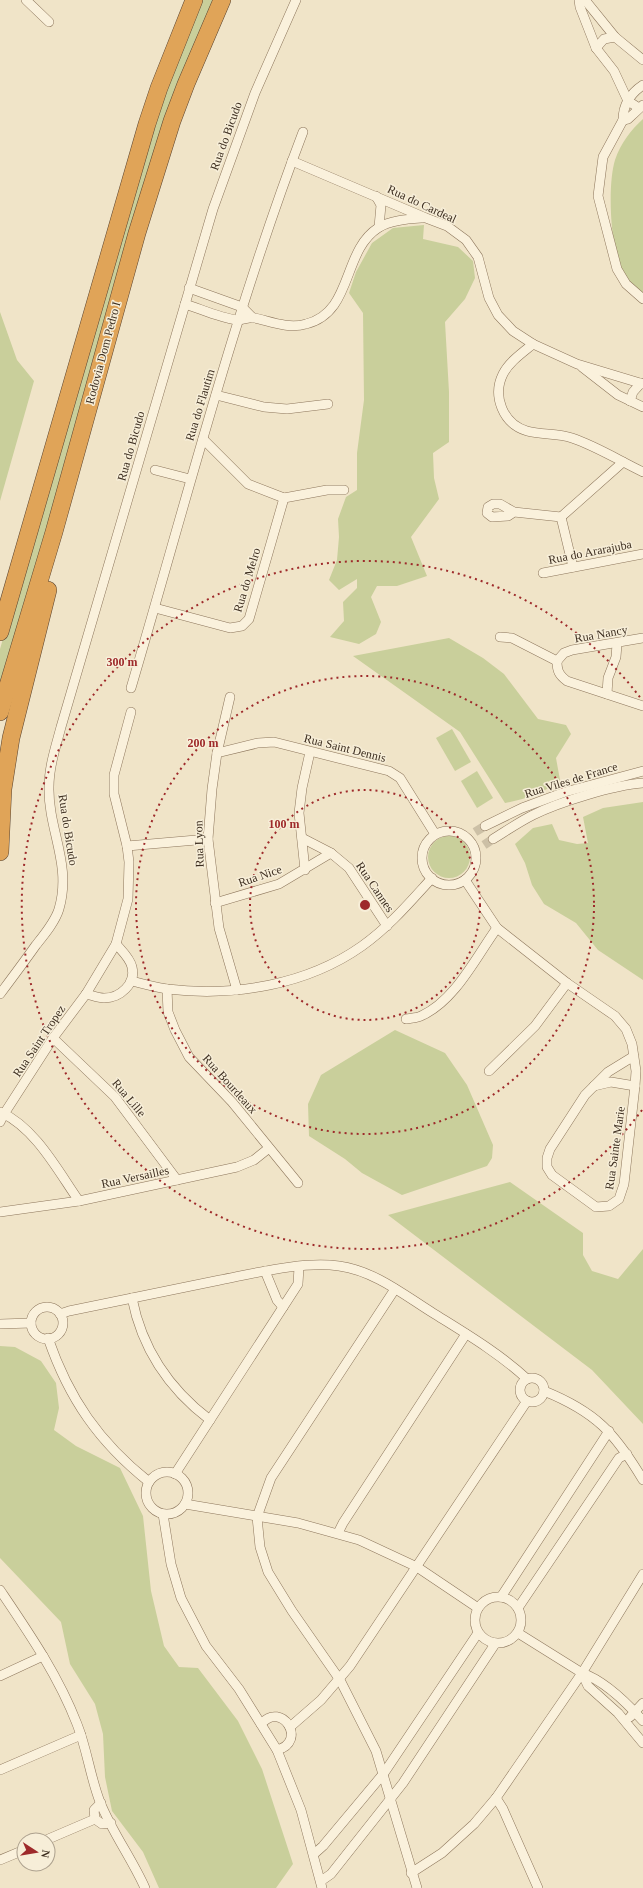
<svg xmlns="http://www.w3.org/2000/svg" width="643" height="1888" viewBox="0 0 643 1888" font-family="Georgia,serif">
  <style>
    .green { fill: #c9cf9b }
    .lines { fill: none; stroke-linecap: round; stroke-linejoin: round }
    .street-tunnel { stroke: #ccc0a6; stroke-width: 9; stroke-dasharray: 9 4.5; stroke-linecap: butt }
    .street-casing { stroke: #8d765c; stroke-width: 10 }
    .highway-casing { stroke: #5b4430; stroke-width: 18 }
    .street { stroke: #faf1dc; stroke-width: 9 }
    .highway { stroke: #e0a458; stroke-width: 17 }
    .ring { fill: none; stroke: #9e2a2b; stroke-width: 2; stroke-dasharray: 2 4 }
    .labels { text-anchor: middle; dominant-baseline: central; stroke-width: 3; stroke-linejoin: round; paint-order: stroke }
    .street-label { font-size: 12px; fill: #3d2e20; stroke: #f7eed8 }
    .centre { fill: #9e2a2b; stroke: #f7eed8; stroke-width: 2 }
    .ring-label { font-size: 12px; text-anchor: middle; font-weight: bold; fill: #9e2a2b; stroke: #f7eed8; stroke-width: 3; stroke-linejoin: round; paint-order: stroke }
  </style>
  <rect width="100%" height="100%" fill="#f0e4c8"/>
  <g class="green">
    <polygon points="202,0 215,0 85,391 66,457 50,521 0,690 0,649 139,170 183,43"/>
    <path d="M643 119V295C638 290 629 284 625 278 610 254 607 186 615 160 621 143 630 131 643 119Z"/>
    <polygon points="424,225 423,239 458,247 473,261 475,278 465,299 445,322 449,392 449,442 433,453 434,478 439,499 411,537 427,576 397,586 377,586 371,597 381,622 376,634 359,644 330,637 344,621 343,602 357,588 357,579 339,590 329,580 337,560 339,537 338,519 346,497 357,490 357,453 364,400 363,313 349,293 356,272 372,243 393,228"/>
    <polygon points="0,312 17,360 34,381 0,501"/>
    <path d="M449 638 483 658 504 674 538 719 566 725 571 734 556 758 560 780C544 793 526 799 505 803L460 732 353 656Z"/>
    <polygon points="452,729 471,762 455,771 436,738"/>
    <polygon points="477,771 493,798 477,808 461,781"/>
    <polygon points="643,802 643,980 598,950 576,923 544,904 532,885 525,863 515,844 533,828 552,824 559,840 577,844 588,843 583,817 603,808"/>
    <circle cx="449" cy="857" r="21"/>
    <polygon points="395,1030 445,1053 467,1085 493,1145 492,1158 487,1166 402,1195 362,1173 345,1159 309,1136 308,1104 321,1075"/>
    <polygon points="510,1182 583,1233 583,1255 592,1271 618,1279 643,1249 643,1424 592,1370 388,1215"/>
    <polygon points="0,1346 15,1347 41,1361 56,1383 59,1408 54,1430 76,1446 120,1468 143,1516 151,1591 164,1646 179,1667 198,1668 238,1721 262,1769 293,1864 276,1888 159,1888 143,1852 112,1811 105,1777 103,1734 95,1704 70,1664 61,1622 0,1558"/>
  </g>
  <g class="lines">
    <g class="street-tunnel">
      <polyline points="475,832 485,826"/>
      <polyline points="484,845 493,839"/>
    </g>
    <defs>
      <g id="street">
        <polyline points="26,0 49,22"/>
        <polyline points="579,0 580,7 596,48 614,71 628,101 639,108"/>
        <polyline points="585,0 615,37 643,60"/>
        <polyline points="596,48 604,39 615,37"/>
        <path d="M643 85C631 93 623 105 623 120L603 157 598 196 617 269 626 284 643 299"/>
        <polyline points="623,120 628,119 643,105"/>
        <polyline points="292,161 426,218 447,226 466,240 478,257 489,298 498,315 513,331 533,344 577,364 643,384"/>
        <polyline points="376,196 381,205 379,227"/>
        <polyline points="189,288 242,307 253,318"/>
        <path d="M185 304C201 309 220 318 237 320 243 320 249 317 255 318 272 322 289 329 306 324 353 313 342 251 378 228 390 220 409 219 423 218"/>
        <path d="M533 344C522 353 509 362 503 374 492 396 503 424 527 431 541 435 558 433 572 438 596 446 620 461 643 472"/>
        <polyline points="582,367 618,395 643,407"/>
        <polyline points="216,395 264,407 287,409 328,404"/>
        <polyline points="630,401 633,392 641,383"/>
        <polyline points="203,439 248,484 284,498 327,490 344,490"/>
        <polyline points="155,470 190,479"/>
        <polyline points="514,512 508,516 492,517 487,513 488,507 493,504 500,504 514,512 561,517 623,462"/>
        <polyline points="561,517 573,567"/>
        <polyline points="543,573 643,554"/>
        <polyline points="155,608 230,628 242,626 249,619 284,498"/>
        <polyline points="500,637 512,638 557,661 564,653 572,650 643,638"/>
        <path d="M557 661C557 671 559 675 567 681L643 706"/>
        <path d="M131 688C186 502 234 313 303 132"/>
        <polyline points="607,694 608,678 616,657 617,644"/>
        <polyline points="230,697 217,753 212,789 208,839 219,928 237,990"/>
        <polyline points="217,753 258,743 274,742 389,771 400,778 435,834"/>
        <polyline points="485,826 522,808 565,792 643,771"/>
        <circle cx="449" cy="858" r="27"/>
        <polyline points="302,838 331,853 349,868 387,926"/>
        <path d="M493 839C506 831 519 822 533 815 559 802 614 785 643 783"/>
        <polyline points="127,846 208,839"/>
        <polyline points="305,870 299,813 302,788 310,752"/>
        <polyline points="465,880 497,928 567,983 615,1016 626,1029 632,1044 636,1071 635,1086 624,1184 619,1199 609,1206 596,1207 552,1175 547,1167 547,1158 550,1149 585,1095 608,1072 634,1056"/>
        <polyline points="215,903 279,884 331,853"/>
        <path d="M132 981C143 984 155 987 167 989 234 997 307 985 362 946 389 927 410 902 432 878"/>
        <polyline points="167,989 168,1012 175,1030 189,1057 232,1102 298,1183"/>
        <path d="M0 994C12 978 24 962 36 945 44 935 55 922 59 909 72 864 48 830 49 787 49 766 56 746 61 727L213 209 255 93 296 0"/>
        <path d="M86 994C91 995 98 998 104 998 120 998 136 984 132 967 130 958 122 951 116 944"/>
        <path d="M406 1019C411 1018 417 1018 421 1016 455 1001 476 957 497 928"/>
        <polyline points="53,1038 115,1097 177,1180"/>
        <polyline points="489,1071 535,1026 567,983"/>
        <polyline points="594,1086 611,1082 635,1086"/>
        <path d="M0 1112C35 1127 58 1171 79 1201"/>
        <polyline points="0,1122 4,1114 53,1038 86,994 116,944 128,899 129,862 127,846 114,794 114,775 131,712"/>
        <polyline points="0,1212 79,1201 237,1167 254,1160 269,1148"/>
        <polyline points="265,1271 277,1300 283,1307"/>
        <polyline points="395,1289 271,1478 257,1517 260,1547 268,1572 292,1611 340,1680 376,1751 417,1888"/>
        <path d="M132 1298C142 1349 169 1389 210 1420"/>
        <circle cx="47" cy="1323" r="16"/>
        <path d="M60 1314 69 1311C119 1301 170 1290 220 1280 256 1273 303 1261 339 1266 375 1271 404 1295 433 1313 465 1333 499 1353 527 1379"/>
        <polyline points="0,1324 31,1323"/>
        <path d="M48 1338C69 1399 99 1442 149 1482"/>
        <circle cx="532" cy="1390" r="12"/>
        <path d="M544 1391C596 1412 615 1433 643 1480"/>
        <circle cx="167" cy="1493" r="21"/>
        <polyline points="175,1474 298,1284 299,1267"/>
        <polyline points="185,1504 298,1523 359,1540 417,1567 478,1608"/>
        <polyline points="163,1514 171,1564 181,1598 206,1646 239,1689 277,1750 301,1810 322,1888"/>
        <polyline points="338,1533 343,1523 466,1334"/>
        <path d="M0 1590C29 1633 58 1675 77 1724 87 1749 90 1776 100 1802 112 1832 132 1859 145 1888"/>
        <circle cx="498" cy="1620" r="23"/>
        <polyline points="501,1597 609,1431"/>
        <polyline points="518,1608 619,1458 627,1454"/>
        <path d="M518 1633 582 1673C605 1681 627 1703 643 1721"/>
        <polyline points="582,1673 588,1686 618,1713 643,1743"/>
        <polyline points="0,1676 43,1656"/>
        <polyline points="630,1717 643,1703"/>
        <path d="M261 1724C282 1700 308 1742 277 1750"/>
        <polyline points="290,1727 321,1700 350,1666 527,1401"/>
        <polyline points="0,1770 81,1735"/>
        <polyline points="496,1798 503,1809 538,1888"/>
        <polyline points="101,1803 94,1810 95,1819 102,1824 111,1823"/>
        <polyline points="46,1840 95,1819"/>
        <polyline points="314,1854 323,1846 384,1773 478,1633"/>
        <polyline points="0,1860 24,1850"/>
        <polyline points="411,1873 442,1853 474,1824 496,1798 582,1673 643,1574"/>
        <polyline points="321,1881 331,1874 403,1783 495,1644"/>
      </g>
      <g id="highway">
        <polyline points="0,632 147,124 159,88 194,0"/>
        <polyline points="0,712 54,532 137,233 172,121 186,84 222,0"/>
        <polyline points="0,852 3,789 11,738 48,590"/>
      </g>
    </defs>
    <use href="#street" class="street-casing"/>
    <use href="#highway" class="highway-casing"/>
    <use href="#street" class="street"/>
    <use href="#highway" class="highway"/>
  </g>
  <g class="ring">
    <circle cx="365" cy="905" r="115"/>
    <circle cx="365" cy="905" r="229"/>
    <path d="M642 1110A344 344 0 1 1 642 700"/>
  </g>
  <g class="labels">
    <g class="street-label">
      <text transform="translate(226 136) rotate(-70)">Rua do Bicudo</text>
      <text transform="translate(422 204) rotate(25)">Rua do Cardeal</text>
      <text transform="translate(103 353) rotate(-75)">Rodovia Dom Pedro I</text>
      <text transform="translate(200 405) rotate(-73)">Rua do Flautim</text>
      <text transform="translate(131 446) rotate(-74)">Rua do Bicudo</text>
      <text transform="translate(590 552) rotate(-11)">Rua do Ararajuba</text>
      <text transform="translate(247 580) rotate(-73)">Rua do Melro</text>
      <text transform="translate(601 634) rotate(-10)">Rua Nancy</text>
      <text transform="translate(345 748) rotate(14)">Rua Saint Dennis</text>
      <text transform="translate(571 780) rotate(-17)">Rua Viles de France</text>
      <text transform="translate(68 830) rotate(81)">Rua do Bicudo</text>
      <text transform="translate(199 844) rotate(-92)">Rua Lyon</text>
      <text transform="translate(260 876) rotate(-19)">Rua Nice</text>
      <text transform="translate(375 887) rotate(56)">Rua Cannes</text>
      <text transform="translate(39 1041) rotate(-56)">Rua Saint Tropez</text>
      <text transform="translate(230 1084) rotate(48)">Rua Bourdeaux</text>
      <text transform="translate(129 1098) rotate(50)">Rua Lille</text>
      <text transform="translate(615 1148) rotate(-82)">Rua Sainte Marie</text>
      <text transform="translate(135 1177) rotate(-12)">Rua Versailles</text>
    </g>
  </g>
  <circle cx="365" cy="905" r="6" class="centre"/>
  <g class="ring-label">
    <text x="122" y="666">300 m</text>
    <text x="203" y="747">200 m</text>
    <text x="284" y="828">100 m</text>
  </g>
  <g transform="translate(36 1852) rotate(102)"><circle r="19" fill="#f7eed8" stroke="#ada18e"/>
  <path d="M0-3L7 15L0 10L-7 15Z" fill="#9e2a2b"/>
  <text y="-6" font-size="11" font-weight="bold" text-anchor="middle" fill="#3d2e20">N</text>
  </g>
</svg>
